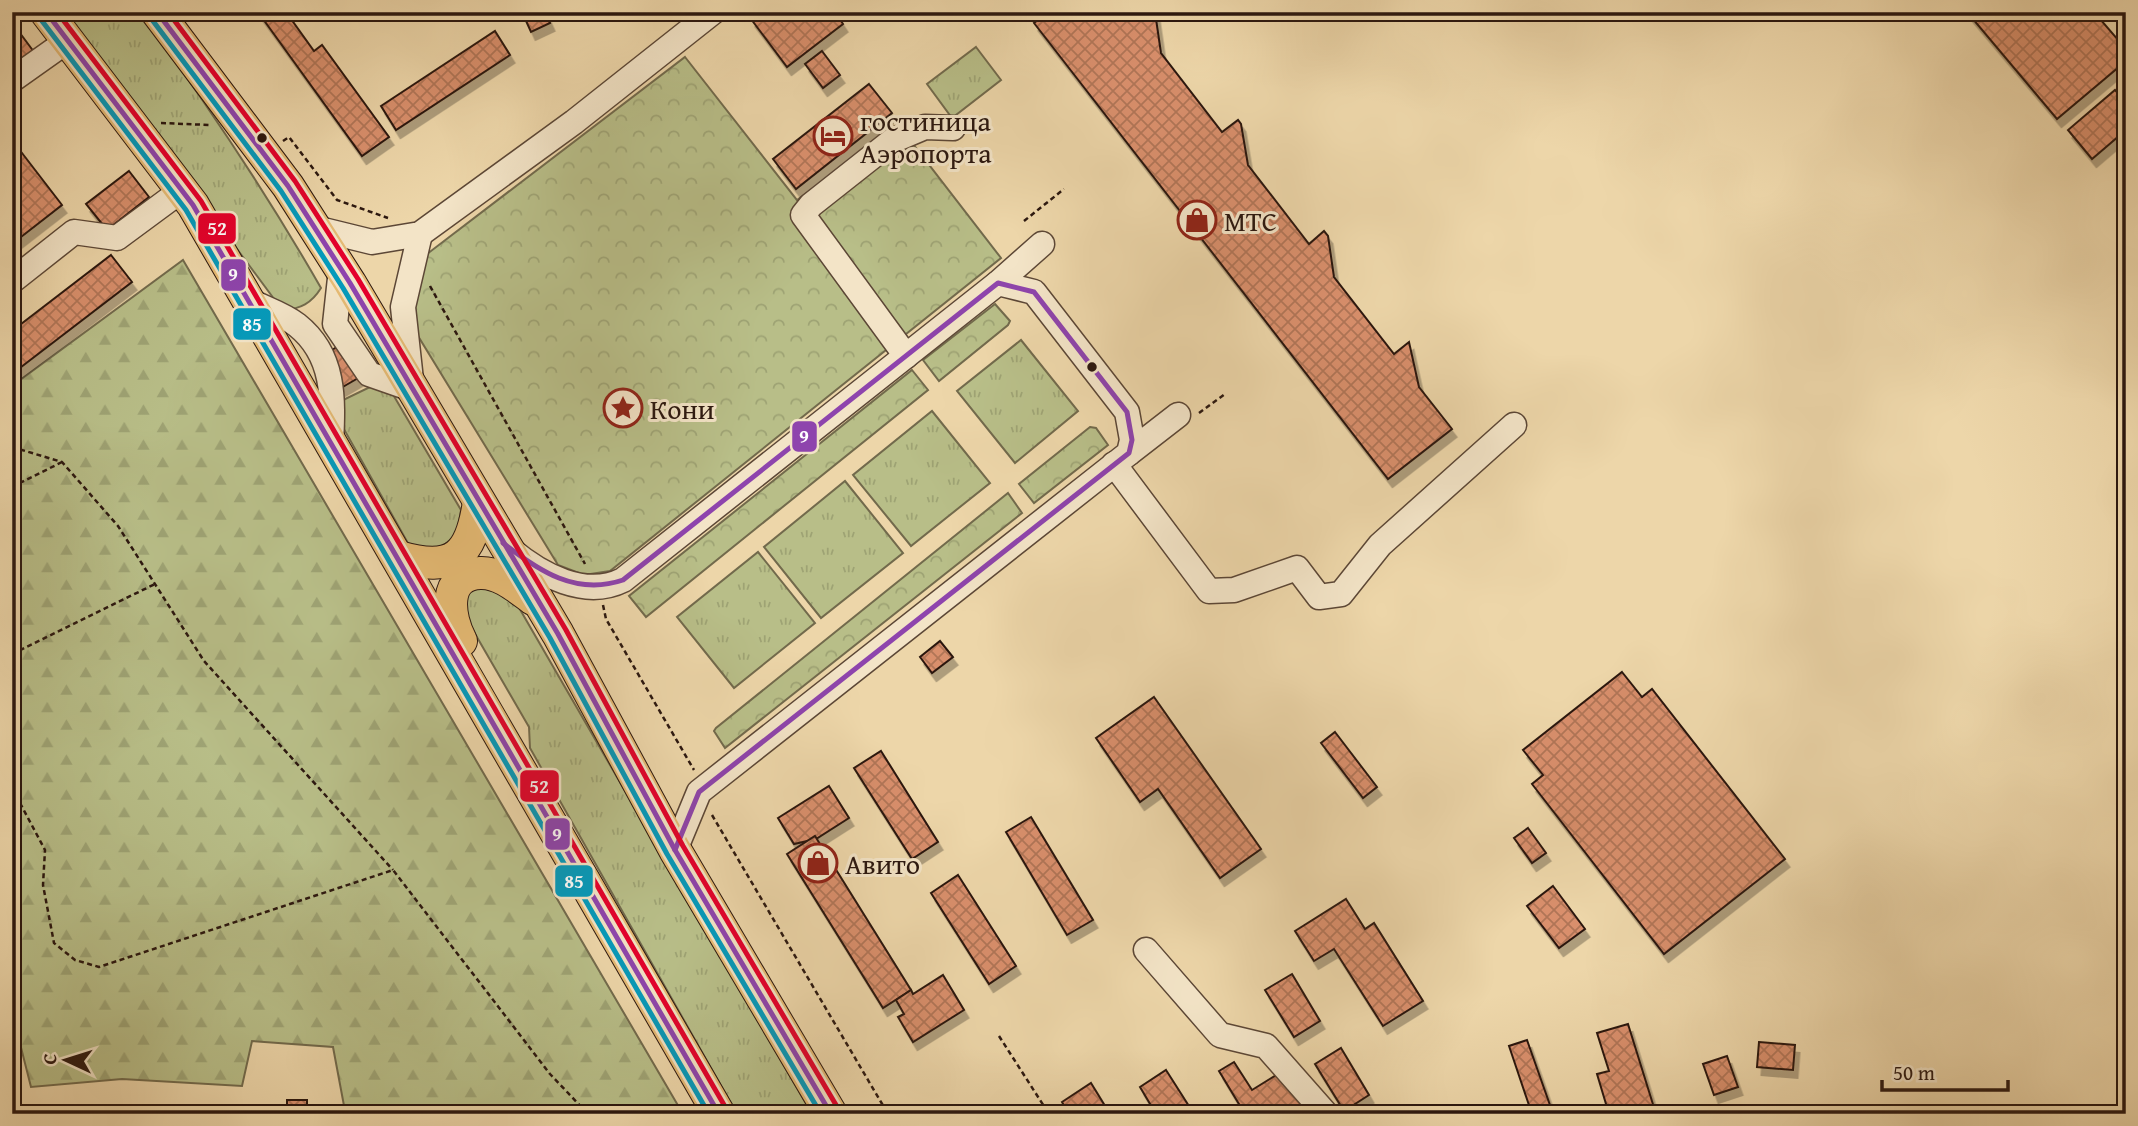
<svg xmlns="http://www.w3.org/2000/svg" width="2138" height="1126" viewBox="0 0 2138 1126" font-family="'Gentium Book Plus',serif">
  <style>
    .grass { fill: url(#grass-tufts); stroke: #726a4c; stroke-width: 2 }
    .forest { fill: url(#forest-firs); stroke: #726a4c; stroke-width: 2 }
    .park { fill: url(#park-crowns); stroke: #726a4c; stroke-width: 2 }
    .building { fill: url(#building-cross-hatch); stroke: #2b170f; stroke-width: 2; filter: url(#shadow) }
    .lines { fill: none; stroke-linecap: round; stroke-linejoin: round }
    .minor-casing { stroke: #5c4736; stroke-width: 27 }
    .major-casing { stroke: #2b170f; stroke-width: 34 }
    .path { stroke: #2b170f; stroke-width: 2.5; stroke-dasharray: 5 3.5; stroke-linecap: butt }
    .minor { stroke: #f3e4c7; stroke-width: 24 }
    .major { stroke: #e6bb74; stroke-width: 32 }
    .bus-1-casing { stroke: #f3e4c7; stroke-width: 10 }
    .bus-2-casing { stroke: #f3e4c7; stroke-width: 10 }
    .bus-3-casing { stroke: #f3e4c7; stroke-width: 10 }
    .bus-1 { stroke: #8e44ad; stroke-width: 5 }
    .bus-2 { stroke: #049abb; stroke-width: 5 }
    .bus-3 { stroke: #e4002b; stroke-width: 5 }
    .bus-dot { fill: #2b170f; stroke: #f3e4c7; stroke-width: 2.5 }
    .labels { text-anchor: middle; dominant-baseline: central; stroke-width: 6; stroke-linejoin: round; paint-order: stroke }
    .poi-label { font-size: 28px; fill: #2b170f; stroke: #f3e4c7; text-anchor: start }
    .line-badge { stroke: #f3e4c7; stroke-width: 2.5 }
    .badge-label { font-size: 19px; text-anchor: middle; font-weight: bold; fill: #fff }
  </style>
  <defs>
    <pattern id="grass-tufts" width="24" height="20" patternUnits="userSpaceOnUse" patternTransform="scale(1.75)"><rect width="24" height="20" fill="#b8be88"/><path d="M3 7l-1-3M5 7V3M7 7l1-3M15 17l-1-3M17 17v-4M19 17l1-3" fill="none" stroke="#9ea374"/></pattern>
    <pattern id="forest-firs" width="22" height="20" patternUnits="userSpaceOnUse" patternTransform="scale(1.75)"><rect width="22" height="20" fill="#b8be88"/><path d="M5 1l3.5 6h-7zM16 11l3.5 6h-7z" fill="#9ea374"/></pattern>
    <pattern id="park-crowns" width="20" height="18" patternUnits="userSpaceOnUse" patternTransform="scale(1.75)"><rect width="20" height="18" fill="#b8be88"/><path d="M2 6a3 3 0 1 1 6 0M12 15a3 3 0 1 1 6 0" fill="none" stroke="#9ea374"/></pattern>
    <pattern id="building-cross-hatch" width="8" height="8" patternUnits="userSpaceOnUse" patternTransform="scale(1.75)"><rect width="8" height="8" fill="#d98f6c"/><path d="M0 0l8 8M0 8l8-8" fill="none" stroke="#b07457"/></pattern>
    <filter id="shadow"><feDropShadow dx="4.5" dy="8" stdDeviation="0" flood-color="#0004"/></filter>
  </defs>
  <rect width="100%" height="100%" fill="#edd6a9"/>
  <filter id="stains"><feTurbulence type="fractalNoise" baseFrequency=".00286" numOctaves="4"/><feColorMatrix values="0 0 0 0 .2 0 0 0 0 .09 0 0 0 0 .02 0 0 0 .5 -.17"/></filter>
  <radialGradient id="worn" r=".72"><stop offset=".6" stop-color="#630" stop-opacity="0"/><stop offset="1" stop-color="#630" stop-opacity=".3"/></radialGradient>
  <g class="grass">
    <path d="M61 12H140C205 101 266 192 321 288 311 304 301 308 283 311Z"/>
    <polygon points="976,47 1001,80 952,118 927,84"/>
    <polygon points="1021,340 1078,411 1015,463 957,391"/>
    <polygon points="372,386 388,386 461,510 457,534 443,546 425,550 409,545 336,415 341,401"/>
    <polygon points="932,411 990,483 911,546 853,475"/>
    <polygon points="845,481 903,553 821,618 764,547"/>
    <polygon points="758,552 815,623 734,688 677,617"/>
    <polygon points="489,585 518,606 812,1114 737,1114 530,748 529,727 463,613 466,589"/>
  </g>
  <polygon class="forest" points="183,260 683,1114 345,1111 333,1047 252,1041 242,1086 122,1079 31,1087 12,1012 12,386"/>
  <g class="park">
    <polygon points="685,57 797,200 899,126 1001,258 610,571 584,575 558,565 415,331 408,303 427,254"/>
    <polygon points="995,304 1010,321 1008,325 939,381 923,360"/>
    <polygon points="912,370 928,390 646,617 629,596"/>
    <polygon points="1090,427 1096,428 1108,445 1034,503 1019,484"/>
    <polygon points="1008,493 1022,513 725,748 714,731 716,728"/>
  </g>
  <g class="building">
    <polygon points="258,12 286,12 314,51 322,45 389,137 362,156"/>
    <polygon points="522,12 545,12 550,23 531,32"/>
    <polygon points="761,12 835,12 843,24 787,67 751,19"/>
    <polygon points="1048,12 1129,12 1136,20 1146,12 1155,12 1161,53 1222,132 1238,120 1241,124 1248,165 1309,244 1324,231 1328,236 1334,277 1394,354 1409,342 1419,387 1452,429 1388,479 1034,23"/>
    <polygon points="1967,12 2094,12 2126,49 2126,61 2057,119"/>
    <polygon points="14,25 34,52 12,68 12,27"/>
    <polygon points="495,31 510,55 396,130 381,106"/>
    <polygon points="822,51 840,75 823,88 805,64"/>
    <polygon points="869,84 892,113 796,189 773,159"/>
    <polygon points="2115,90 2126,102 2126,130 2092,159 2068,130"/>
    <polygon points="12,140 62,205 12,244 12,202 18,197 12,190"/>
    <polygon points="129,171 149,197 107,230 86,204"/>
    <polygon points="111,255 132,282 12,374 12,331"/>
    <polygon points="340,345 360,377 341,388 322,356"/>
    <polygon points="940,641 953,657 932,673 920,657"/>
    <polygon points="1622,672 1642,697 1652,689 1785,859 1664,954 1532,784 1543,775 1523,750"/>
    <polygon points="1154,697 1261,849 1220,878 1158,789 1140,802 1096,738"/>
    <polygon points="1335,732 1377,787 1363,798 1321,743"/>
    <polygon points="881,751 938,842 912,859 854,768"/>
    <polygon points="829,786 849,818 816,839 794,844 778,818"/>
    <polygon points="1031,817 1093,920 1067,935 1006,832"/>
    <polygon points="1528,828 1546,853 1532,863 1514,838"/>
    <polygon points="815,836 911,990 883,1008 787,854"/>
    <polygon points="958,875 1016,966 989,984 931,893"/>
    <polygon points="1553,886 1585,929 1559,948 1527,906"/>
    <polygon points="1346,899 1365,929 1374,923 1423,1001 1383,1026 1334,949 1314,961 1295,931"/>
    <polygon points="1292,974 1320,1021 1294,1037 1265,990"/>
    <polygon points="943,975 964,1010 913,1042 898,1017 904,1014 896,1000 911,990 913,994"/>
    <polygon points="1628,1024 1656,1114 1609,1114 1597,1074 1609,1071 1597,1033"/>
    <polygon points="1527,1040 1551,1108 1535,1114 1532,1114 1509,1046"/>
    <polygon points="1759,1042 1795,1045 1793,1070 1757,1067"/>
    <polygon points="1341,1048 1369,1095 1344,1111 1315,1064"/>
    <polygon points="1727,1056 1738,1087 1714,1095 1703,1064"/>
    <polygon points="1234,1062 1252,1090 1286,1069 1313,1114 1245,1114 1219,1071"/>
    <polygon points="1166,1070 1194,1114 1156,1114 1140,1087"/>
    <polygon points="1091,1083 1110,1114 1069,1114 1062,1102"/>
    <rect x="287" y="1100" width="20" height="14"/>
    <polygon points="111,1109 145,1110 145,1114 111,1114"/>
  </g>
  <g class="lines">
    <defs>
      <g id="minor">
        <polyline points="12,80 67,41"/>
        <polyline points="315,228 372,242 420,234 574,122 713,12"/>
        <polyline points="341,269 335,324 369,374 412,389 403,307 420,234"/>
        <polyline points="12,281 74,232 117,238 182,190"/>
        <polyline points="998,283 1042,244"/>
        <path d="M248 300C263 308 283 314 297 325 336 356 333 401 331 445"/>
        <polyline points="906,356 803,215 811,205 892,141 925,127 953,128"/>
        <polyline points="1129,453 1178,415"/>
        <polyline points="1114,464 1209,591 1234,590 1297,568 1319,597 1341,594 1380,545 1514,425"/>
        <path d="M511 550C541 575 585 599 623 580L998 283 1034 292 1127 412 1132 440 1129 453 699 792 675 850"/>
        <polyline points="1146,950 1220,1035 1266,1046 1326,1114"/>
      </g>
      <g id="major">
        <polyline points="46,12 193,205 719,1114"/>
        <polyline points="157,12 288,186 350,283 558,634 675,850 831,1114"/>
        <path d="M399 557C454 573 471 556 479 502"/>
        <path d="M461 641C448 617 442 575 480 573 500 572 518 588 533 599"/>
      </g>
    </defs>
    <use href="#minor" class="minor-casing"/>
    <use href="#major" class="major-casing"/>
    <g class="path">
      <polyline points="82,20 92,12"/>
      <polyline points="161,123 210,125"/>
      <polyline points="283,141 289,137 337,200 388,218"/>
      <polyline points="1024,221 1064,189"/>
      <polyline points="430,286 585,564"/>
      <polyline points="1199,413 1225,394"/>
      <polyline points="12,447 62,462 118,526 204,661 393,870"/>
      <polyline points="12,487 62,462"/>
      <polyline points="603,605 606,619 694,770"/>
      <polyline points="12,654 155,584"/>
      <polyline points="12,788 45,850 43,885 54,943 75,960 99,967 393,870 550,1074 588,1114"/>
      <polyline points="712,815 888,1114"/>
      <polyline points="999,1036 1049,1114"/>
    </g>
    <use href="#minor" class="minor"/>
    <use href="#major" class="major"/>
    <defs>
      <g id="bus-1">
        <polyline points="46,12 193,205 719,1114"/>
        <polyline points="157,12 288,186 350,283 558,634 675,850 831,1114"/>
        <path d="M503 543C539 571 576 596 623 580L998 283 1034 292 1127 412 1132 440 1129 453 699 792 675 850"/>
      </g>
      <g id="bus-2">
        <polyline points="39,17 186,210 709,1114"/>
        <polyline points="150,17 281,191 343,288 550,638 667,854 821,1114"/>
      </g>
      <g id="bus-3">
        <polyline points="57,12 201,201 727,1110"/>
        <polyline points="168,12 295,181 358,279 566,630 683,846 839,1110"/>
      </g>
    </defs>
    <use href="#bus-1" class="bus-1-casing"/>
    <use href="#bus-2" class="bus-2-casing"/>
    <use href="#bus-3" class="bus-3-casing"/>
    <use href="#bus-1" class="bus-1"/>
    <use href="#bus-2" class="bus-2"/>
    <use href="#bus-3" class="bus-3"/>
  </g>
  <defs>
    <symbol id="hotel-ring" viewBox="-11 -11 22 22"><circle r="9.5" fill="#f3e4c7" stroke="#8f2418" stroke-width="1.5"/><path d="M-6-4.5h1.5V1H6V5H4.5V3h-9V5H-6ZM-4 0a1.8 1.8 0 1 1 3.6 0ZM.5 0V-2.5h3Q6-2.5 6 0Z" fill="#8f2418"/></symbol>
    <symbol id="shop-ring" viewBox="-11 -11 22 22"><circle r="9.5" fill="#f3e4c7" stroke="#8f2418" stroke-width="1.5"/><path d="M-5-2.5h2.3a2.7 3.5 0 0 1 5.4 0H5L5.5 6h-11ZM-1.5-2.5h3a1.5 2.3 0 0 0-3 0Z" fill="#8f2418"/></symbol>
    <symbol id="sight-ring" viewBox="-11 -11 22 22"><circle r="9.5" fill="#f3e4c7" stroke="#8f2418" stroke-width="1.5"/><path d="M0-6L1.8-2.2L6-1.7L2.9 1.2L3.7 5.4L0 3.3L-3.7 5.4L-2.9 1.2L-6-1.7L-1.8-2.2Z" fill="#8f2418"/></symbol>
  </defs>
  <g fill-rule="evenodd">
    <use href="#hotel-ring" x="811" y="114" width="44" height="44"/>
    <use href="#shop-ring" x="1175" y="198" width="44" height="44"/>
    <use href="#sight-ring" x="601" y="386" width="44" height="44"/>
    <use href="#shop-ring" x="796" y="841" width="44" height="44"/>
  </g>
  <g class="bus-dot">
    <circle cx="262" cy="138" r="6"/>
    <circle cx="1092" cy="367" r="6"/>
  </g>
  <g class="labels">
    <g class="poi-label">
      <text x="860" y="120">гостиница<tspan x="860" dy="32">Аэропорта</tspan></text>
      <text x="1224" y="220">МТС</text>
      <text x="650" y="408">Кони</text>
      <text x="845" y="863">Авито</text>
    </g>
  </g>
  <g class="line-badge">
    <rect x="197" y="212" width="40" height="33" rx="7" fill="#e4002b"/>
    <rect x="220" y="258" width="27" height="34" rx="7" fill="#8e44ad"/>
    <rect x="232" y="307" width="40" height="34" rx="7" fill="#049abb"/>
    <rect x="791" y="420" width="27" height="33" rx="7" fill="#8e44ad"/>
    <rect x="519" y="769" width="41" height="34" rx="7" fill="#e4002b"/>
    <rect x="544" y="817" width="27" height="34" rx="7" fill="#8e44ad"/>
    <rect x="554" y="864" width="40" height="34" rx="7" fill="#049abb"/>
  </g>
  <g class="badge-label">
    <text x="217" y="235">52</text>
    <text x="233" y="281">9</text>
    <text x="252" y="331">85</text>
    <text x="804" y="443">9</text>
    <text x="539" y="793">52</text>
    <text x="557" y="841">9</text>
    <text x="574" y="888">85</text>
  </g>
  <rect width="2138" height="1126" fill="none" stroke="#edd6a9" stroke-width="42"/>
  <rect x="14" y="14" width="2110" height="1098" fill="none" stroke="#2b170f" stroke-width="3.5"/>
  <rect x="21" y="21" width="2096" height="1084" fill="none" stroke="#2b170f" stroke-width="2"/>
  <g transform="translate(66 1060) rotate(274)" stroke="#f3e4c7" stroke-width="5" paint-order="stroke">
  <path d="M0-5L12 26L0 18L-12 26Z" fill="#2b170f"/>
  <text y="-10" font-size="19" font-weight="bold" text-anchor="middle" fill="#2b170f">С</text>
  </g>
  <path d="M1882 1080v10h126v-10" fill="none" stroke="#2b170f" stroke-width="3.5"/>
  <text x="1893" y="1080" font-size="21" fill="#2b170f" stroke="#f3e4c7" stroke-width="5" paint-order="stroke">50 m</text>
  <rect width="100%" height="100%" filter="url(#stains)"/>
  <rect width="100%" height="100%" fill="url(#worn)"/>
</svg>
